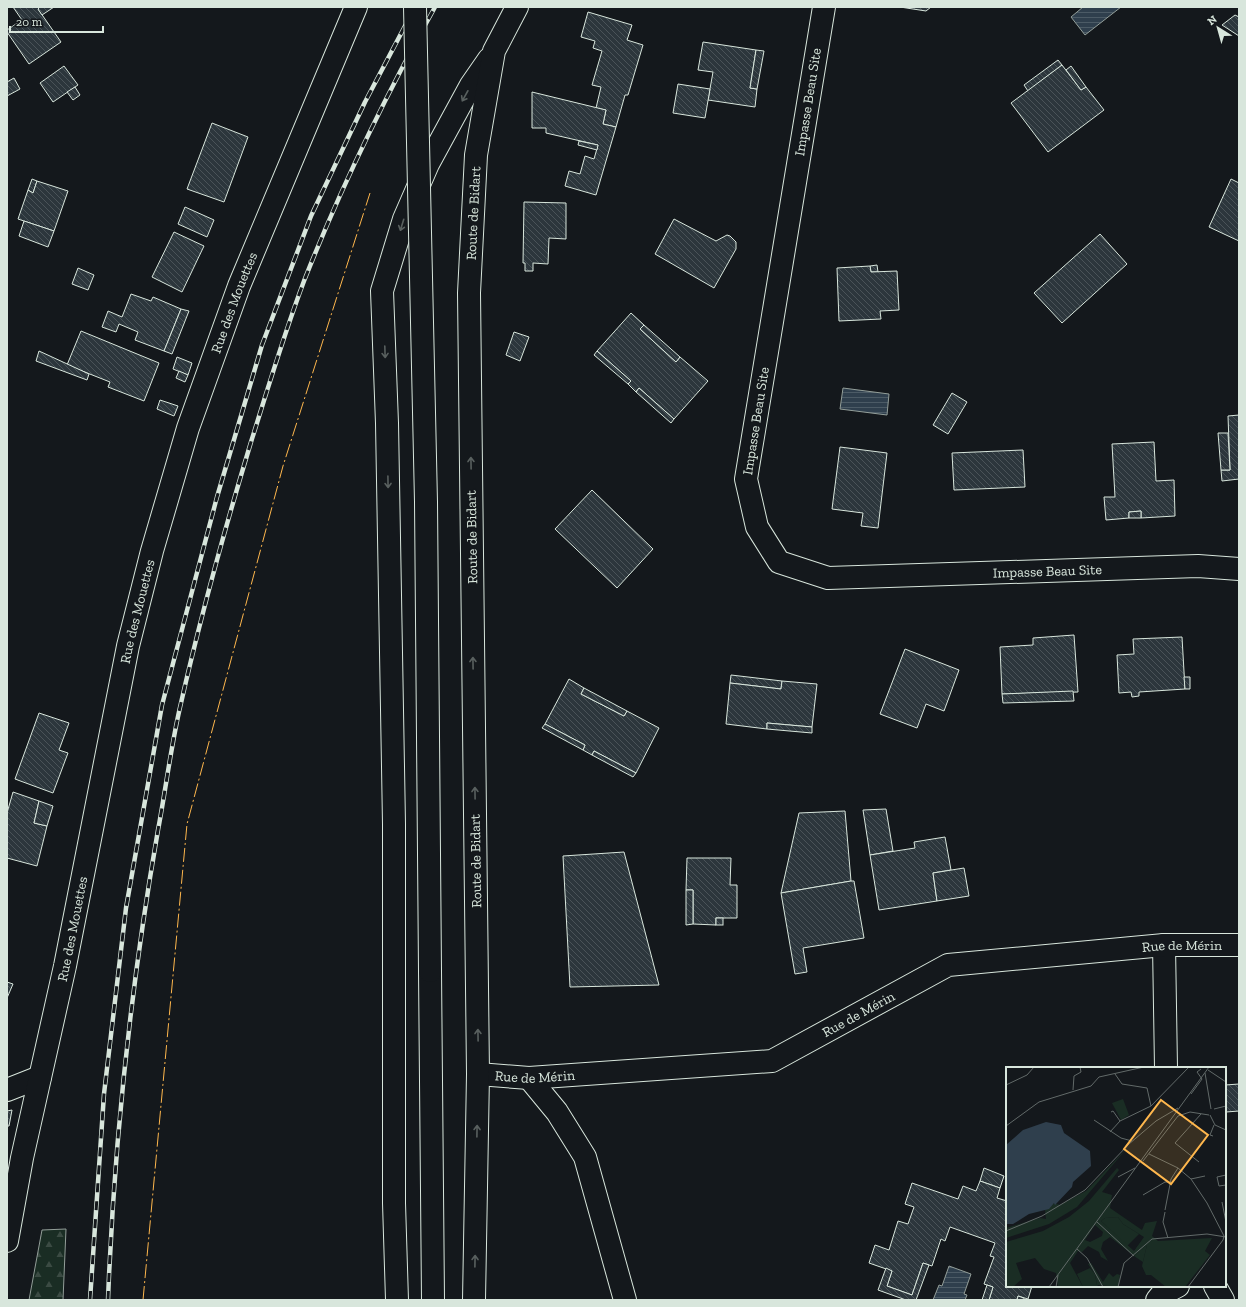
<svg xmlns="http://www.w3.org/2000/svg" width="1246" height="1307" viewBox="0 0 1246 1307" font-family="'Zilla Slab',serif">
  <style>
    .forest { fill: url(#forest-firs); stroke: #939e99 }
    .water { fill: url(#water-rules); stroke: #939e99 }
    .building { fill: url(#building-back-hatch); stroke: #d8e6dc }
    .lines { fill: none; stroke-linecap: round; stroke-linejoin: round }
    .minor-casing { stroke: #d8e6dc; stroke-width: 24 }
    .major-casing { stroke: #d8e6dc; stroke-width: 24 }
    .minor { stroke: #14181c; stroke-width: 22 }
    .major { stroke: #14181c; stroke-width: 22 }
    .rail-casing { stroke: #d8e6dc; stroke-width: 4.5 }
    .rail { stroke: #14181c; stroke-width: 3; stroke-dasharray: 9; stroke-linecap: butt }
    .major-bridge-casing { stroke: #d8e6dc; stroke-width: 24; stroke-linecap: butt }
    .major-bridge { stroke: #14181c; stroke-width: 22 }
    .power { stroke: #ffb74d; stroke-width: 1; stroke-dasharray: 14 3 2 3; stroke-linecap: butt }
    .oneway { stroke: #59605f }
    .labels { text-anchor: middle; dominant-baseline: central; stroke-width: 3; stroke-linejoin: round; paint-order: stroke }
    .street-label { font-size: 14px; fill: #d8e6dc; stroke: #14181c }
    .inset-road { fill: none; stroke: #626a69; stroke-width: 1 }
    .view { fill: #ffb74d; fill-opacity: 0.15; stroke: #ffb74d; stroke-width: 2 }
    .inset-edge { fill: none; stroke: #d8e6dc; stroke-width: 2 }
  </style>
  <defs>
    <pattern id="forest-firs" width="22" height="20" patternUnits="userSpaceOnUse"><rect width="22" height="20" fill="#1a2d24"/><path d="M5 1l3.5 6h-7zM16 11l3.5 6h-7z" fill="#3b4b43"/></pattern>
    <pattern id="water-rules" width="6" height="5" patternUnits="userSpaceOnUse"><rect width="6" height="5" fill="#2f3f4d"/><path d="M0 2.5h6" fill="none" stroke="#4c5b66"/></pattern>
    <pattern id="building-back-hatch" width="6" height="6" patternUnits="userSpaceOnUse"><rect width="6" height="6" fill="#2c363c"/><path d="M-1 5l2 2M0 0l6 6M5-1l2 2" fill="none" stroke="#4a5358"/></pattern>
  </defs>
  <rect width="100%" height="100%" fill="#14181c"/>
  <polygon class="forest" points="66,1229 63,1300 29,1300 42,1230"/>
  <g class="water">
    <polygon points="1083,7 1121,7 1085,35 1071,17"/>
    <polygon points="843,388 889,394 887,415 840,409"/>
    <polygon points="949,1266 971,1274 964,1294 967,1295 965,1300 933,1300 939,1285 942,1286"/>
  </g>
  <g class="building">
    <polygon points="13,7 40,7 38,9 61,42 29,64 7,32 7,30 22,20"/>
    <polygon points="40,7 54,7 42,15 38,9"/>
    <polygon points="900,7 931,7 926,11"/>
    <polygon points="588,12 632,25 627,40 643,45 628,95 625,95 616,127 603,124 606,110 596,108 601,87 592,85 602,51 593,48 595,41 581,37"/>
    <polygon points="1235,15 1239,17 1239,36 1222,25"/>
    <polygon points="703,42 756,50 750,88 757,89 755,107 708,100 713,72 698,70"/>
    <polygon points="756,50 764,51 757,89 750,88"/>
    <polygon points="1058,60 1062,65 1028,91 1024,85"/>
    <polygon points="1062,65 1081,90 1086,87 1104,110 1048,152 1011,103"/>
    <polygon points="64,66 78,85 53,102 40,83"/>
    <polygon points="1071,66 1086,87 1081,90 1066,70"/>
    <polygon points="14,78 20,89 7,96 7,82"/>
    <polygon points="678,84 710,89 705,118 673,113"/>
    <polygon points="75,87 80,95 73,100 67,92"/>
    <polygon points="532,92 606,110 603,124 616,127 596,195 565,186 569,171 580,174 585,156 594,159 598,145 546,133 546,128 532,128"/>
    <polygon points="212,123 248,137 224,202 187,189"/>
    <polygon points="579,141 598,145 597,150 578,145"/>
    <polygon points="32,179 37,181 33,193 28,190"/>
    <polygon points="1231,179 1239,183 1239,241 1209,227"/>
    <polygon points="37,181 68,191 54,231 18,219 28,190 33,193"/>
    <polygon points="524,202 566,203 566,239 549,238 548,264 533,263 533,271 525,271 525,263 523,263"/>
    <polygon points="185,207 214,220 207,237 178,224"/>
    <polygon points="674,219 716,241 727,235 730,236 736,242 736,249 714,288 655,254"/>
    <polygon points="24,221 54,231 48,247 19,236"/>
    <polygon points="174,232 204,246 182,292 152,277"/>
    <polygon points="1100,234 1127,264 1062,323 1034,293"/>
    <polygon points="877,265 878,272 871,272 870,266"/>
    <polygon points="870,266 871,272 897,271 899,310 880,311 881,319 839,321 837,268"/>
    <polygon points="78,268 94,275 88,290 72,284"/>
    <polygon points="131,294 151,301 153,297 181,309 164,351 135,340 138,332 119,324 116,332 102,327 108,311 122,317"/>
    <polygon points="181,309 189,311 172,354 164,351"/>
    <polygon points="631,313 644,325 640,329 676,362 680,357 708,381 674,419 639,388 636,392 628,384 631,381 597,351"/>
    <polygon points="644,325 680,357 676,362 640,329"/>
    <polygon points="81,331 159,363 144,401 108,387 110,382 67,365"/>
    <polygon points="514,332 529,337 520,361 506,355"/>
    <polygon points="39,351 89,374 87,380 36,361"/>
    <polygon points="597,351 631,381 628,384 594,355"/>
    <polygon points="177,357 192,363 188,375 173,369"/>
    <polygon points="179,371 188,375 185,382 176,378"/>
    <polygon points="639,388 674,419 671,423 636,392"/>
    <polygon points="952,393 967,402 948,434 933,425"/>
    <polygon points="160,400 178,406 174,416 157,409"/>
    <polygon points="1239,415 1239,479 1222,481 1221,470 1230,470 1228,416"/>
    <polygon points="1218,433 1228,433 1230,470 1221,470"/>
    <polygon points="1154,442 1156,481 1174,480 1175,516 1141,518 1141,511 1129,512 1129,518 1106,520 1104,497 1115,497 1112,444"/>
    <polygon points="840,447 887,453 878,528 861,526 863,513 832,509"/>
    <polygon points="1023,450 1025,487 954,490 952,453"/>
    <polygon points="592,490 653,549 617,588 555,529"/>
    <polygon points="1141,511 1141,518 1129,518 1129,512"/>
    <polygon points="1074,635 1078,692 1002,694 1000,647 1033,645 1033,638"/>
    <polygon points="1182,637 1185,689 1139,692 1139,696 1132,697 1131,692 1119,693 1117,655 1134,654 1133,639"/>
    <polygon points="905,649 959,670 944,711 926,704 917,728 880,714"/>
    <polygon points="731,675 782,681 781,689 730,683"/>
    <polygon points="1184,677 1190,677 1190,689 1185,689"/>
    <polygon points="569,679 584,688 581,694 624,716 627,711 659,728 636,773 594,751 592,755 583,750 585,745 545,724"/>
    <polygon points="782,681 817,684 812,727 767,723 767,729 726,724 730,683 781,689"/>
    <polygon points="584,688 627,711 624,716 581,694"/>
    <polygon points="1073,691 1074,701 1003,703 1002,694"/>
    <polygon points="39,713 69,723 59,750 68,753 53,793 15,779"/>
    <polygon points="767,723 812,727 812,733 767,729"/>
    <polygon points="545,724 585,745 583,750 542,728"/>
    <polygon points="594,751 636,773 633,777 592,755"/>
    <polygon points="13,792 39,801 34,823 47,826 37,866 7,858 7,813"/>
    <polygon points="39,801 53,806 47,826 34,823"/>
    <polygon points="886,809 893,851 870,855 863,810"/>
    <polygon points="845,811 851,881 781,893 799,813"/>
    <polygon points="945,837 951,870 933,873 937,901 879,910 870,855 915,848 914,842"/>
    <polygon points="624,852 659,985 570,987 563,856"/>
    <polygon points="687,858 731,858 730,885 737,885 737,918 716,918 716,925 693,924 693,890 686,890"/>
    <polygon points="964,868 969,896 937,901 933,873"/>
    <polygon points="851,881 854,881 864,938 803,948 807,972 795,974 781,893"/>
    <polygon points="686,890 693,890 693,924 686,925"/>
    <rect x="716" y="918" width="7" height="7"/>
    <polygon points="7,982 13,984 7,998"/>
    <polygon points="1239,1084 1239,1111 1226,1112 1225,1085"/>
    <polygon points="12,1110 9,1126 7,1126 7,1111"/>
    <polygon points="984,1168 1004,1176 1000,1188 980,1181"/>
    <polygon points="980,1181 1000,1188 997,1198 1007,1201 1007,1286 1032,1286 1028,1299 1018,1296 1017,1300 989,1300 993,1287 984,1284 994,1257 990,1256 995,1243 950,1227 945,1241 941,1239 932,1266 923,1263 912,1295 887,1286 892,1271 869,1263 875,1245 889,1250 898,1221 908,1224 914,1207 905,1204 912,1183 958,1199 963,1186 976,1191"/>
    <polygon points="923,1263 929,1265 916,1300 906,1300 878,1290 886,1268 892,1271 887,1286 912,1295"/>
    <polygon points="987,1285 993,1287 989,1300 982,1300"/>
    <polygon points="1018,1296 1024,1298 1024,1300 1017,1300"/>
  </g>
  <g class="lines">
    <defs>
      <g id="minor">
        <path id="s1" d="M824 7 746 479 757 527 779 562 828 578 1198 566 1239 569"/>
        <polyline points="1164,945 1166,1068"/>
        <path id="s2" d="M478 1074 529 1078 772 1061 948 965 1164 945H1239"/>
        <polyline points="529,1078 557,1112 585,1157 625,1300"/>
        <polyline points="7,1090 40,1077"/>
        <path id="s3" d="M7 1241 22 1158 65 966 128 646 152 551 188 428 239 286 356 7"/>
        <polyline points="1215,1286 1223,1300"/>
        <polyline points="1157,1300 1161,1295 1178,1286"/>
      </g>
      <g id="major">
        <polyline points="430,971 433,1300"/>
        <polyline points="397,1300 394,1203 394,824 387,423 382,291 404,219 428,164 471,85 489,59"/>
        <path id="s4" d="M474 1300 478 1074 469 293 476 155 494 51 517 7"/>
      </g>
    </defs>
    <use href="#minor" class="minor-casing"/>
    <use href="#major" class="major-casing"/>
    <use href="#minor" class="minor"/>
    <use href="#major" class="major"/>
    <defs>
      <g id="rail">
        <polyline points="90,1300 104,1094 126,908 162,705 217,497 262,345 311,216 365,102 415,7"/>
        <path d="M108 1300C114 1143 131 985 158 830 166 788 171 745 181 703 201 615 225 528 251 442 268 388 284 334 304 281 341 187 386 95 435 7"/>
      </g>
    </defs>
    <use href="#rail" class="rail-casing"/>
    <use href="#rail" class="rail"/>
    <defs>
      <polyline id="major-bridge" points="415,7 426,502 430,971"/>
    </defs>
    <use href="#major-bridge" class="major-bridge-casing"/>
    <use href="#major-bridge" class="major-bridge"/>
    <polyline class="power" points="143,1300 187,824 283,466 370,193"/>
  </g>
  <defs><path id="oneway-shaft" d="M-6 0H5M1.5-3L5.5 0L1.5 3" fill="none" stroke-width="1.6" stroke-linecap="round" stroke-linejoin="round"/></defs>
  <g class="oneway">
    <use href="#oneway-shaft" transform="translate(465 96) rotate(119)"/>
    <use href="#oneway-shaft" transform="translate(402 225) rotate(107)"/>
    <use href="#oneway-shaft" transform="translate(385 352) rotate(88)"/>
    <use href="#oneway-shaft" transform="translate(471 463) rotate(-91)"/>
    <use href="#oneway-shaft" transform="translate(388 482) rotate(89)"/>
    <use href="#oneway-shaft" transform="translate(473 663) rotate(-91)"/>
    <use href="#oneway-shaft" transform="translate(475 793) rotate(-91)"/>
    <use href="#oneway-shaft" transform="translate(478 1035) rotate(-91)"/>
    <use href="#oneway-shaft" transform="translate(477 1131) rotate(-89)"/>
    <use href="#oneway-shaft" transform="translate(475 1261) rotate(-89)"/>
  </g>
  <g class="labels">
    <g class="street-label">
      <text transform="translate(808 102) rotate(-81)">Impasse Beau Site</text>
      <text stroke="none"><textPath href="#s4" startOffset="1087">Route de Bidart</textPath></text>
      <text stroke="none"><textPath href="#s3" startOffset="967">Rue des Mouettes</textPath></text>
      <text transform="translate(756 421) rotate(-81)">Impasse Beau Site</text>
      <text transform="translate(472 537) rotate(-91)">Route de Bidart</text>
      <text stroke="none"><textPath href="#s1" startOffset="840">Impasse Beau Site</textPath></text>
      <text stroke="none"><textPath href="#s3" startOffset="643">Rue des Mouettes</textPath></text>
      <text transform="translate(476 861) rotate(-91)">Route de Bidart</text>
      <text stroke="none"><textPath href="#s3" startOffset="319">Rue des Mouettes</textPath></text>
      <text stroke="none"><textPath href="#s2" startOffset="730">Rue de Mérin</textPath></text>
      <text stroke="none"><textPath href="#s2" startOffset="393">Rue de Mérin</textPath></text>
      <text stroke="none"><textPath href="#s2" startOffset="57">Rue de Mérin</textPath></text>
    </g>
  </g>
  <g transform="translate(1006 1067)">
    <rect width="220" height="220" fill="#14181c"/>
    <path d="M112 150 117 157 133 167 121 179 95 154 99 151ZM140 178H141L137 195 128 189ZM84 201 89 207 91 218 94 220H77L71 207Z" fill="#1a2d24"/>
    <path d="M122 80 71 140 43 157 0 171V161L34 151 40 152 39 143 48 136 54 138 80 124ZM111 101 113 103 96 125 106 128 104 141 136 163 139 156 151 154 146 169 152 174 206 171 199 184 204 188 179 220H160L145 208H140L136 199 141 178 128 189 104 170 97 175 95 182 102 194 95 190 93 185 82 179 76 185 72 184 64 196 77 220H52L50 206 38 202 29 191 10 196 16 212 7 220H0V175L37 164 63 150 83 134ZM112 150 117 157 138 170 128 184 95 154 99 151ZM89 158 97 165 96 169 84 175 79 173ZM85 196 97 215 103 206 107 210 111 207 114 208 112 220 91 218 89 207 82 197Z" fill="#1a2d24" fill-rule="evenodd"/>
    <path d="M117 32 123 48 115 53 106 36Z" fill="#1a2d24"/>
    <path d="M40 55 55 58 58 66 84 84 85 99 67 115 66 120 49 138 48 136 43 142 23 147 7 157H0V78L17 63Z" fill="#2f3f4d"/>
    <path class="inset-road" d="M202 3 220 15M199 6 205 42M109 7 116 17 141 21 145 39M0 18 21 8 28 0M67 23 68 9 75 5 74 0M185 27 196 12 191 5 195 2M208 42 220 39M105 45 107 44 114 54M204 48 209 58 220 63M88 53 115 71 126 74M0 59 33 35 85 19 93 10 138 0M104 65 114 54 145 39 183 0M207 69 204 68 208 58M143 87 172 101 185 112 201 136 218 169 217 173 182 220M137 94 172 49 184 45 203 48M193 95 169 76 195 47M220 108 211 110 213 119 220 118M112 110 129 101M185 112 199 109M137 128 159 115H165M216 135 220 155M159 143 165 112 172 101M159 145 157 155 162 171M91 155 128 189M0 164 36 149 79 123 123 77 150 54 172 41M71 182 81 191 97 220M43 220 203 0M50 220 52 208M112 220 118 196 146 172 201 167 220 170"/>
    <path class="view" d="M155 33 202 68 165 117 118 82Z"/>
    <rect width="220" height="220" class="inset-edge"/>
  </g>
  <rect width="1246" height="1307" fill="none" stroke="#d8e6dc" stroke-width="16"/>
  <g transform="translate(1218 28) rotate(323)" stroke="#14181c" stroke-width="3" paint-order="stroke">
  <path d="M0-3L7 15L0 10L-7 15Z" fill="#d8e6dc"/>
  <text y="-6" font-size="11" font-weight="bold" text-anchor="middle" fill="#d8e6dc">N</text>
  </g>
  <path d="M10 26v6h93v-6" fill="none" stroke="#d8e6dc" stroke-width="2"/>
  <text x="16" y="26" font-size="12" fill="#d8e6dc" stroke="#14181c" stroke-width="3" paint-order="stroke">20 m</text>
</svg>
